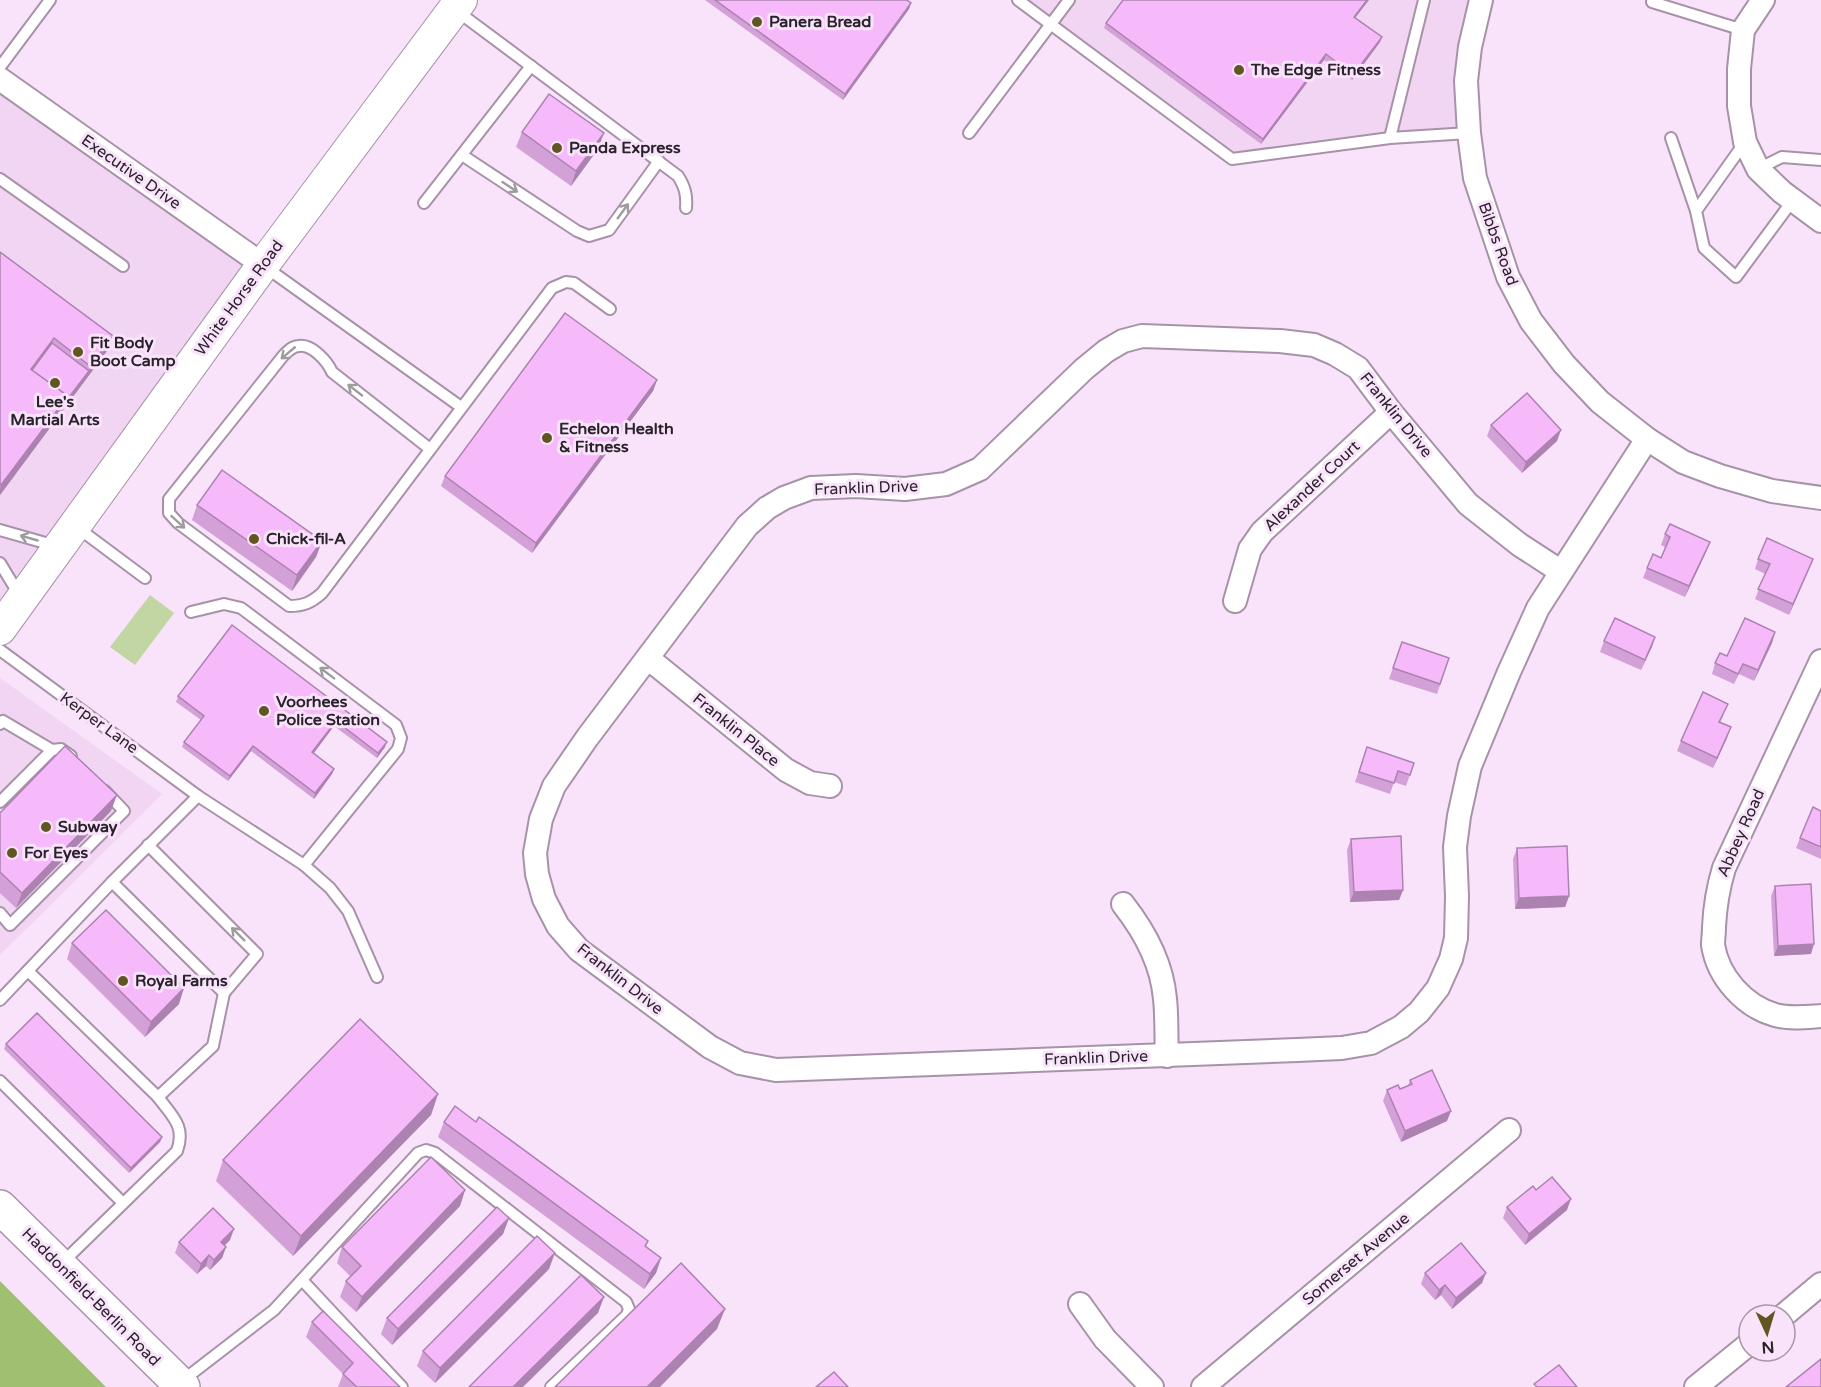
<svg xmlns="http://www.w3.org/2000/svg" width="1821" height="1387" viewBox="0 0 1821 1387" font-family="'Varela Round',sans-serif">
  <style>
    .built { fill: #f1d5f3 }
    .green { fill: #c1d6a3 }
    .forest { fill: #a1bf71 }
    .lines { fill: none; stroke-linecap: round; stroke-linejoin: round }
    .service-casing { stroke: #a792a8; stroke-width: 14 }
    .minor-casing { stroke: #a792a8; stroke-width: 26 }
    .secondary-casing { stroke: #a792a8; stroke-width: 34 }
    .primary-casing { stroke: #a792a8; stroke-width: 36 }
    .service { stroke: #fff; stroke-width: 10 }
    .minor { stroke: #fff; stroke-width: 22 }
    .secondary { stroke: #fff; stroke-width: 32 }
    .primary { stroke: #fff; stroke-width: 33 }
    .wall { fill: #d4a0d8 }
    .shaded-wall { fill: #ac82b0 }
    .building { fill: #f6bafb; stroke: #ac82b0; stroke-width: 1.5 }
    .oneway { stroke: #9f9ca0 }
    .poi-dot { fill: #615522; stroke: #f9e3fb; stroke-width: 2 }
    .labels { text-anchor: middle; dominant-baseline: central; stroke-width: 6; stroke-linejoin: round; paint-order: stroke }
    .poi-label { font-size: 16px; font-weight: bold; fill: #2a222b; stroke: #f9e3fb; text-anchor: start }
    .street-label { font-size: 16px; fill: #2a222b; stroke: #f9e3fb }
  </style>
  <rect width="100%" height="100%" fill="#f9e3fb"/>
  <g class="built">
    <polygon points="1018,0 1481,0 1469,133 1232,159"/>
    <polygon points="0,79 263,265 0,629"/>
    <polygon points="0,678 162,794 0,955"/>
  </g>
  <polygon class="green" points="150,595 174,613 135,665 110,647"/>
  <polygon class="forest" points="0,1281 106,1387 0,1387"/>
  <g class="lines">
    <defs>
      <g id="service">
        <polyline points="1018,0 1232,159 1390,138 1469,133"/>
        <polyline points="1653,0 1652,2 1743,30"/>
        <path d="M457 11 678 176C685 187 687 195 686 208"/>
        <polyline points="0,67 50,0"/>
        <polyline points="969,133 1069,0"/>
        <polyline points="1390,138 1424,0"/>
        <polyline points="1671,138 1696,211"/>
        <polyline points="1745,142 1696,211 1704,248 1736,277 1793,200"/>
        <polyline points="462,155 577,231 589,236 609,230 659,161"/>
        <polyline points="1758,169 1782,157 1821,160"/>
        <polyline points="0,179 123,266"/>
        <polyline points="424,203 531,66"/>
        <polyline points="264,266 461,407"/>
        <path d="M430 449 332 372C327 361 312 344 299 346 292 346 287 352 283 356L169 499V513L178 523 289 606C303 606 311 603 322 593L552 288 566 282 574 283 610 309"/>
        <polyline points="78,528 145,578"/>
        <polyline points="0,530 56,546"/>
        <polyline points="0,563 20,596"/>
        <polyline points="191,612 224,604 241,608 396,725 401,738 398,749 304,865"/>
        <polyline points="0,650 198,796 304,865 330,888 348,911 377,977"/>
        <polyline points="0,724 3,721 52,750"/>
        <polyline points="0,802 52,750 61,749 71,756"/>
        <polyline points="148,845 257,954 224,993"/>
        <polyline points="0,913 10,925 124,811 105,791"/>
        <polyline points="28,971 158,1097"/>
        <polyline points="0,1000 112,882"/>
        <polyline points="0,1081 123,1203"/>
        <path d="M62 1263 177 1151C186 1126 172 1116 158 1097L213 1046 224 993 112 882 198 796"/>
        <polyline points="302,1280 402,1387"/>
        <polyline points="182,1381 274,1310 418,1153 426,1150 435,1153 626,1302 629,1309 627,1315 551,1387"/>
      </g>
      <g id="minor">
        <polyline points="1481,0 1470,47 1466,81 1469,133 1475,178 1508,277 1531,321 1564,364 1600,402 1647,439 1683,462 1720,476 1772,491 1821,498"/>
        <polyline points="1763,0 1743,30 1739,69 1739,106 1745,142 1758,169 1782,192 1821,221"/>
        <polyline points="0,79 263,265"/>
        <polyline points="1560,571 1520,545 1468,504 1391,412 1358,368 1335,354 1314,345 1280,341 1142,336 1123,341 1106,351 1084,369 980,469 946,484 905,489 856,486 811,488 784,498 767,508 747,526 587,738 554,786 541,819 535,853 537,874 544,899 558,926 579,950 710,1047 740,1063 776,1070 1297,1050 1342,1048 1371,1043 1401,1027 1419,1012 1438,988 1451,959 1456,938 1457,896 1455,847 1459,816 1470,766 1509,672 1538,608 1647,439"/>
        <polyline points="1235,601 1250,549 1262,532 1391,412"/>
        <polyline points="649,659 786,770 810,783 830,786"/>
        <path d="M1821 661 1724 868C1718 888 1715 906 1714 927 1714 933 1713 940 1713 945 1718 977 1744 1006 1775 1015 1790 1019 1806 1017 1821 1016"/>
        <path d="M1123 904C1145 932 1162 963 1165 999 1167 1017 1166 1037 1167 1056"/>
        <polyline points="1080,1304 1105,1339 1152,1387"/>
        <polyline points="1784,1315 1821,1284"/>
        <polyline points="1203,1387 1509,1130"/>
        <polyline points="1696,1387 1749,1344"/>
      </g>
      <polyline id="secondary" points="0,629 263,265 461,0"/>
      <polyline id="primary" points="0,1207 183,1387"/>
    </defs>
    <use href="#service" class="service-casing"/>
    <use href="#minor" class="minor-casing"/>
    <use href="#secondary" class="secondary-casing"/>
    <use href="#primary" class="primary-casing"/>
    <use href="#service" class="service"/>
    <use href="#minor" class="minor"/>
    <use href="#secondary" class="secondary"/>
    <use href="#primary" class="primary"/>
  </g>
  <g class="wall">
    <polygon points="705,0 907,0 911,3 909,9 843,100"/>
    <polygon points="1355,18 1380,42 1352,80 1324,60 1261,144 1104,28 1106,23"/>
    <polygon points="522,132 598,149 571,186 516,147"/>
    <polygon points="0,252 113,336 107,351 0,495"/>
    <polygon points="657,380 653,391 532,553 441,486 445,476"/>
    <polygon points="1491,425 1557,441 1522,473 1487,436"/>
    <polygon points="197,505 322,541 316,557 292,591 192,520"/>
    <polygon points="1665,534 1706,552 1685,597 1643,578 1647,568 1661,558 1665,547 1661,545"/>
    <polygon points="1758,559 1809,569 1789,615 1755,599 1765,574 1755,569"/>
    <polygon points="232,625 385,747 377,758 334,726 314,753 334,769 332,774 314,799 251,751 228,781 182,747 184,742 201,720 176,702 178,696"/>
    <polygon points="1775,632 1772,643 1754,681 1739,674 1734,684 1712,674 1715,663 1727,656"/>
    <polygon points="1655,637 1641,670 1600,652 1604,641"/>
    <polygon points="1402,642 1449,658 1437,694 1389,679"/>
    <polygon points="1724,714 1720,723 1727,738 1713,768 1677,751 1681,741"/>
    <polygon points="1367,747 1414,763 1406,786 1394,782 1390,794 1355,782"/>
    <polygon points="111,811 16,908 0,893 0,813"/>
    <polygon points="1821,811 1821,859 1796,848 1800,838"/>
    <polygon points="1351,839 1403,890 1399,900 1350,902 1347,850"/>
    <polygon points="1517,848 1569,896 1565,907 1515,909 1513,859"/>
    <polygon points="1775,886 1811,954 1774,956 1771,896"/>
    <polygon points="72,943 179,1004 145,1037 67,959"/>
    <polygon points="6,1044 162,1137 160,1142 129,1173 4,1049"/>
    <polygon points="1410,1080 1447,1121 1401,1142 1383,1101 1387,1090 1400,1089 1408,1086"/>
    <polygon points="438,1094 431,1115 293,1256 216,1181 223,1160"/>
    <polygon points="444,1122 476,1122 648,1241 646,1246 661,1258 656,1273 644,1289 438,1137"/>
    <polygon points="465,1190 460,1206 356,1312 340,1297 346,1281 351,1277 337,1263 342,1247"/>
    <polygon points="1536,1190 1567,1210 1525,1245 1503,1218 1507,1207"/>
    <polygon points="509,1218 503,1234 392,1345 381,1334 387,1318"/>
    <polygon points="230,1240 224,1246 226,1247 222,1258 210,1270 206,1266 197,1274 175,1253 179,1242"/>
    <polygon points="549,1269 435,1383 417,1366 423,1351"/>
    <polygon points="1425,1273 1482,1283 1452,1309 1441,1295 1435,1300 1421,1284"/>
    <polygon points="312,1322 400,1387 338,1387 343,1374 306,1337"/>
  </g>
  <g class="shaded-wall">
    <polygon points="1367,0 1369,0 1352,22 1354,17"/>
    <polygon points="911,3 909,9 843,100 845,94"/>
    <polygon points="1382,37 1380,42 1352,80 1353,75"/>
    <polygon points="1326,54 1324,60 1261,144 1263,139"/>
    <polygon points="604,133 598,149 571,186 576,171"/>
    <polygon points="113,336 107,351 0,495 0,489 1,485 68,396 89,371 90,366"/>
    <polygon points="54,338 48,353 32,376 31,369"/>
    <polygon points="657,380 653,391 532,553 536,543"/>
    <polygon points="1561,430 1557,441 1522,473 1526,462"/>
    <polygon points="322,541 316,557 292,591 297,575"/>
    <polygon points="1710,542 1706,552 1685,597 1689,586"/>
    <polygon points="1813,559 1809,569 1789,615 1793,604"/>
    <polygon points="1775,632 1772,643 1754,681 1758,670"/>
    <polygon points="1655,637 1652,647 1641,670 1645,660"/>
    <polygon points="336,721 334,726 310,758 312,752"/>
    <polygon points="1731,727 1727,738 1713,768 1717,758"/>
    <polygon points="387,742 385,747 377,758 378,753"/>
    <polygon points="253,746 251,751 228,781 230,776"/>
    <polygon points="334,769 332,774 314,799 315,793"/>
    <polygon points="117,795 111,811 16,908 22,893"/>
    <polygon points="1403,890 1399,900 1350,902 1354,892"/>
    <polygon points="1569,896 1565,907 1515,909 1519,898"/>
    <polygon points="1814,944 1811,954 1774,956 1778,946"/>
    <polygon points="184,988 179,1004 145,1037 151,1022"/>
    <polygon points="438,1094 431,1115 293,1256 301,1236"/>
    <polygon points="1451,1111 1447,1121 1401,1142 1405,1131"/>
    <polygon points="162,1137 160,1142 129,1173 131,1168"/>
    <polygon points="465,1190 460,1206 356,1312 362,1297"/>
    <polygon points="1571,1199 1567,1210 1525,1245 1529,1234"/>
    <polygon points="509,1218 503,1234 392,1345 398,1329"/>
    <polygon points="234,1229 230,1240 217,1253 221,1242"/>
    <polygon points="226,1247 222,1258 210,1270 214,1260"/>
    <polygon points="555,1253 549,1269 435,1383 440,1368"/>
    <polygon points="209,1255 206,1266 197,1274 201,1264"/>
    <polygon points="661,1258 656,1273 644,1289 650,1274"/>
    <polygon points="1486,1273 1482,1283 1452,1309 1456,1298"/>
    <polygon points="1445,1285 1441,1295 1435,1300 1439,1290"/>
    <polygon points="604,1297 598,1313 523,1387 513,1387"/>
    <polygon points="725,1309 717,1329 660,1387 647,1387"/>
  </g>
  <g class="building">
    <polygon points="715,0 907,0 911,3 845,94"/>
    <polygon points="1123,0 1367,0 1354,17 1382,37 1353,75 1326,54 1263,139 1106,23"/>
    <polygon points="549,94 604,133 576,171 522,132"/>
    <polygon points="0,252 113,336 90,366 54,338 31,369 68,396 1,485 0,484"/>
    <polygon points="565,313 657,380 536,543 445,476"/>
    <polygon points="52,343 89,371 66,401 68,396 32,370"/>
    <polygon points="1527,393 1561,430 1526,462 1491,425"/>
    <polygon points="222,470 322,541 297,575 197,505"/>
    <polygon points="1670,524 1710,542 1689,586 1647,568 1653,554 1661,558 1670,537 1665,534"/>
    <polygon points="1767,538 1813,559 1793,604 1758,589 1770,564 1758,559"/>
    <polygon points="1615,618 1655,637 1645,660 1604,641"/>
    <polygon points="1745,618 1775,632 1758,670 1743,664 1738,674 1715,663 1720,653 1727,656"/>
    <polygon points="232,625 387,742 378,753 336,721 312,752 334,769 315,793 253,746 230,776 184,742 204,716 178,696"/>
    <polygon points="1402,642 1449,658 1440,684 1393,668"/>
    <polygon points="1703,692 1728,704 1719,722 1731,727 1717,758 1681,741"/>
    <polygon points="65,746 117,795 22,893 0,872 0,813"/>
    <polygon points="1367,747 1414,763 1410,775 1398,771 1394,783 1359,772"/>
    <polygon points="1813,807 1821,811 1821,847 1800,838"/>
    <polygon points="1401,836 1403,890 1354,892 1351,839"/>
    <polygon points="1567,846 1569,896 1519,898 1517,848"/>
    <polygon points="1811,884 1814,944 1778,946 1775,886"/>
    <polygon points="106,910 184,988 151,1022 72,943"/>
    <polygon points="37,1013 162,1137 131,1168 6,1044"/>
    <polygon points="360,1019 438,1094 301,1236 223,1160"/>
    <polygon points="1432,1070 1451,1111 1405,1131 1387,1090 1398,1085 1400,1089 1405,1087 1412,1084 1410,1080"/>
    <polygon points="455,1106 476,1122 479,1117 648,1241 645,1246 661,1258 650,1274 444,1122"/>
    <polygon points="431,1157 465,1190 362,1297 346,1281 361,1266 342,1247"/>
    <polygon points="1552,1177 1571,1199 1529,1234 1507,1207 1533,1186 1536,1190"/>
    <polygon points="497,1207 509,1218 398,1329 387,1318"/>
    <polygon points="213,1208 234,1229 221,1242 226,1247 214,1260 209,1255 201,1264 179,1242"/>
    <polygon points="537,1236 555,1253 440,1368 423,1351"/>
    <polygon points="1461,1243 1486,1273 1456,1298 1445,1285 1439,1290 1425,1273"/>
    <polygon points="681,1263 725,1309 647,1387 555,1387"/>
    <polygon points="581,1275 604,1297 513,1387 469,1387"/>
    <polygon points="323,1311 400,1387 357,1387 343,1374 353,1363 312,1322"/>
    <polygon points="1821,1359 1821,1387 1786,1387"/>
    <polygon points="1559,1365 1577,1387 1537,1387 1534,1384"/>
    <polygon points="834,1372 848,1387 816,1387"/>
  </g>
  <defs><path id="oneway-shaft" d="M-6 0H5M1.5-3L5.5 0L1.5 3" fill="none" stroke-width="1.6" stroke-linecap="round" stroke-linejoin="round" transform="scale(1.5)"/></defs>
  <g class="oneway">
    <use href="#oneway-shaft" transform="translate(510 187) rotate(33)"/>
    <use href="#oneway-shaft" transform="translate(623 211) rotate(-54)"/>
    <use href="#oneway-shaft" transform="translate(288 353) rotate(140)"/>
    <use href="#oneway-shaft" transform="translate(355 390) rotate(-142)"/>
    <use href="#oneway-shaft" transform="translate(178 522) rotate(42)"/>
    <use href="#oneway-shaft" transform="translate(29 538) rotate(-164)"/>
    <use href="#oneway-shaft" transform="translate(327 673) rotate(-143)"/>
    <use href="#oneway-shaft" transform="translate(238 934) rotate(-135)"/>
  </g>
  <g class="poi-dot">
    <circle cx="757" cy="22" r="6"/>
    <circle cx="1239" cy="70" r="6"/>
    <circle cx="557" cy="148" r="6"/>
    <circle cx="78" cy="352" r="6"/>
    <circle cx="55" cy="383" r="6"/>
    <circle cx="547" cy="438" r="6"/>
    <circle cx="254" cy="539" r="6"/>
    <circle cx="264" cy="711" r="6"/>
    <circle cx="46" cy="827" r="6"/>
    <circle cx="12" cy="853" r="6"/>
    <circle cx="123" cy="981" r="6"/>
  </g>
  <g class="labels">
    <g class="poi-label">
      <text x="769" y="22">Panera Bread</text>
      <text x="1251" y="70">The Edge Fitness</text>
      <text x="569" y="148">Panda Express</text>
      <text x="90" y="343">Fit Body<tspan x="90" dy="18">Boot Camp</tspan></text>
      <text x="55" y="402" text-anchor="middle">Lee's<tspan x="55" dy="18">Martial Arts</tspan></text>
      <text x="559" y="429">Echelon Health<tspan x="559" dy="18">&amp; Fitness</tspan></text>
      <text x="266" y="539">Chick-fil-A</text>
      <text x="276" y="702">Voorhees<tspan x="276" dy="18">Police Station</tspan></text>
      <text x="58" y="827">Subway</text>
      <text x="24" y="853">For Eyes</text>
      <text x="135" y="981">Royal Farms</text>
    </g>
    <g class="street-label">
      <text transform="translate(131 172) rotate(35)">Executive Drive</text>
      <text transform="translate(1498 244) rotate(70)">Bibbs Road</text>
      <text transform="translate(239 298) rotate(-54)">White Horse Road</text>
      <text transform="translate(1396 415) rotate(51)">Franklin Drive</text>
      <text transform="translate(1312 486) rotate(-43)">Alexander Court</text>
      <text transform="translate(866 488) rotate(-2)">Franklin Drive</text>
      <text transform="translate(99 723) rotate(36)">Kerper Lane</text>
      <text transform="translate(736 730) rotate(39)">Franklin Place</text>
      <text transform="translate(1741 833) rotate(-66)">Abbey Road</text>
      <text transform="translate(620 979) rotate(38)">Franklin Drive</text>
      <text transform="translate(1096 1058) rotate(-2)">Franklin Drive</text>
      <text transform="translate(1356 1259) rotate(-40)">Somerset Avenue</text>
      <text transform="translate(91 1297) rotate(45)">Haddonfield-Berlin Road</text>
    </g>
  </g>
  <g transform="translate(1767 1333) rotate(176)"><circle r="28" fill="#f9e3fb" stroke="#a696a8" stroke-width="1.5"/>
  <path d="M0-4.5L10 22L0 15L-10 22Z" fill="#615522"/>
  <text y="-9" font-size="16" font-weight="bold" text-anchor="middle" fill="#2a222b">N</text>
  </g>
</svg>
